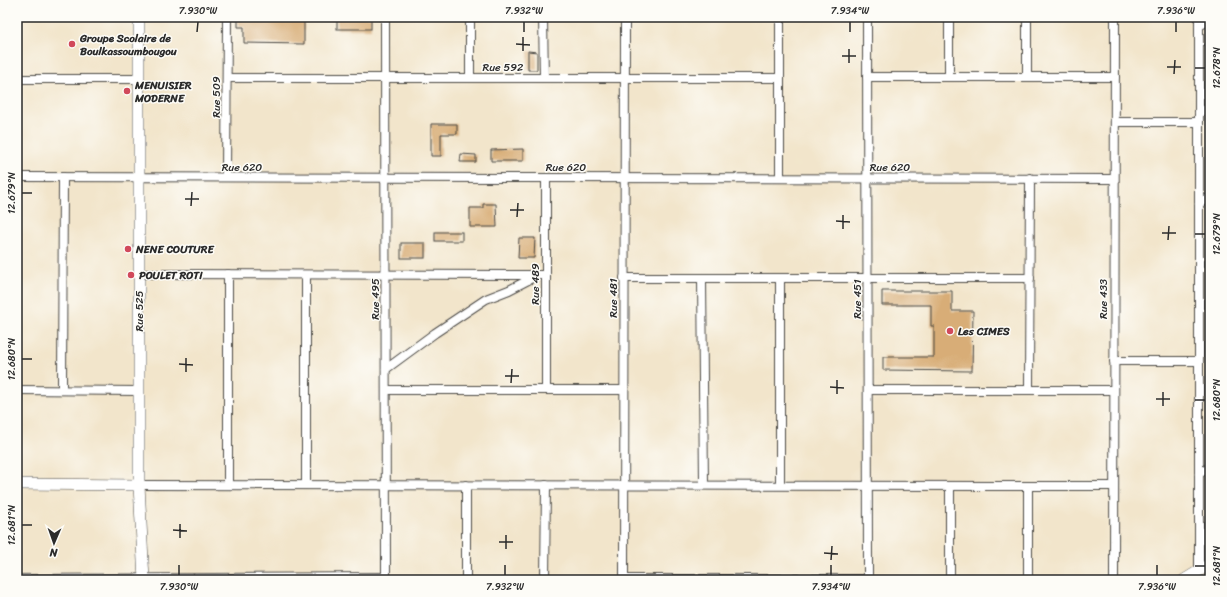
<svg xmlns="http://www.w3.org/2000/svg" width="1227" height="597" viewBox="0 0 1227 597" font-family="Sriracha,sans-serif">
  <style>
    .building { fill: #d8ad77 }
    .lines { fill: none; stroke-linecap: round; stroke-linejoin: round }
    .street-casing { stroke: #494743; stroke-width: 10 }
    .secondary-casing { stroke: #494743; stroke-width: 12 }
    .street { stroke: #fff; stroke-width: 8 }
    .secondary { stroke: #fff; stroke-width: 11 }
    .ticks { fill: none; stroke: #2b2b2b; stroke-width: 1.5 }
    .poi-dot { fill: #d1495b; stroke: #fdfcf7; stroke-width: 1.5 }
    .labels { text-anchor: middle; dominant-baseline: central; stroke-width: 3; stroke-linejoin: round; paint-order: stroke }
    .poi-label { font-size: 11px; font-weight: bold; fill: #2b2b2b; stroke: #fdfcf7; text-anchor: start }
    .street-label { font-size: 11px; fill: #2b2b2b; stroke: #fdfcf7 }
    .neatline { fill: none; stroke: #2b2b2b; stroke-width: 1.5 }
    .ticks-label { font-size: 10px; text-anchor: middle; fill: #2b2b2b }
  </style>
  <rect width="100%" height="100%" fill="#fdfcf7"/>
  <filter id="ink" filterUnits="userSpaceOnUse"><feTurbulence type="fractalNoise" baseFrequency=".025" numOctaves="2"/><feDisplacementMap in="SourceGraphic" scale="8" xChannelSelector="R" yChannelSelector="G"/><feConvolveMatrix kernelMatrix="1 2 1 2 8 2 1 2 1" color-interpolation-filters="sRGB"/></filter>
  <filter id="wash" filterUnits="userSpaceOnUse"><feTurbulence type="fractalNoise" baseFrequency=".012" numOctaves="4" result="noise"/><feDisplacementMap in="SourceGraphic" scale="16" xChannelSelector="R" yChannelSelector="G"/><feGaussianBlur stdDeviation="0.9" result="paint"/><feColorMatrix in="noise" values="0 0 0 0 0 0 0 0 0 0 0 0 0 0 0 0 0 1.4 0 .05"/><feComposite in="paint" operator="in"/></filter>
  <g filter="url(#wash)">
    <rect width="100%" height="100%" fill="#f2e5cb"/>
    <g id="blocks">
      <g class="building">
        <polygon points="238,17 304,17 304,44 244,43 244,27 238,27"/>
        <rect x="337" y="17" width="34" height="12"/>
        <polygon points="528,51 537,52 537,70 528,70"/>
        <polygon points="431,124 457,124 457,134 441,134 441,156 431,156"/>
        <polygon points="523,149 523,161 491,161 491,150"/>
        <polygon points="461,154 476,155 476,162 460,162"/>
        <polygon points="483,204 496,204 497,227 470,227 470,208 483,208"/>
        <rect x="435" y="232" width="27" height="9"/>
        <polygon points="519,238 535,238 534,258 518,258"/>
        <rect x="401" y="243" width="24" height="15"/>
        <polygon points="882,291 952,291 952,311 973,311 972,371 883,370 883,357 934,357 934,326 931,326 931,305 882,305"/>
      </g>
    </g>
  </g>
  <g filter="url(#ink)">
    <use href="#blocks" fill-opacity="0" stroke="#494743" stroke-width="1"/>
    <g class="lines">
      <defs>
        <g id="street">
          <polyline points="385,17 386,580"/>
          <polyline points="543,17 544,78"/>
          <polyline points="867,17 868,580"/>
          <polyline points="1199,26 1210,20"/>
          <polyline points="867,77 1115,77"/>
          <polyline points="949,77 949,17"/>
          <polyline points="1027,77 1027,17"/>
          <polyline points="227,78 780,78"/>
          <polyline points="470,78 470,17"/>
          <polyline points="17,79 139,79"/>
          <polyline points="1199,113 1210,107"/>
          <polyline points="1115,122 1199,122"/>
          <polyline points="17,177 1114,179"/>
          <polyline points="226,177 227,17"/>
          <polyline points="780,178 780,17"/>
          <polyline points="1199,204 1210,197"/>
          <polyline points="139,274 546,275"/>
          <polyline points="624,278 1030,278"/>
          <polyline points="702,278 704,485"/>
          <polyline points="1114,361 1199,361"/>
          <polyline points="386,369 435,333 486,299 509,290 536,276"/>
          <polyline points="17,390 139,391"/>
          <polyline points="62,390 63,177"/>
          <polyline points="386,390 624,390"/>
          <polyline points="546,390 546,178"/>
          <polyline points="868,390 1114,390"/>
          <polyline points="1029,390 1030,178"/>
          <polyline points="1199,474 1210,467"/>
          <polyline points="139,485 1114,486"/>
          <polyline points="228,485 228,274"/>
          <polyline points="306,485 306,275"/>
          <polyline points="780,485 780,278"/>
          <polyline points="1199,571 1199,17"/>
          <polyline points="17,579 386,577"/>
          <polyline points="624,579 868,579"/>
          <polyline points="466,580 466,485"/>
          <polyline points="545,580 546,485"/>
          <polyline points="624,580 625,17"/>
          <polyline points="950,580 950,486"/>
          <polyline points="1028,580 1028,486"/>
          <polyline points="1114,580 1115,17"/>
        </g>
        <g id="secondary">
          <polyline points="139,17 139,485 144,580"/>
          <polyline points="17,484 139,485"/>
          <polyline points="1184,580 1210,564"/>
        </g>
      </defs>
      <use href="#street" class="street-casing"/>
      <use href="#secondary" class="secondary-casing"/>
      <use href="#street" class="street"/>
      <use href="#secondary" class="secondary"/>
    </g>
  </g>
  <path class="ticks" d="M197 32 198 22M524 32V22M850 32V22M1176 32V22M516 44 530 45M523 51V37M842 56H856M849 63V49M1167 67H1181M1195 68H1205M1174 74 1175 60M22 193H32M185 199H199M191 206 192 192M510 210H524M517 217 518 203M836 221 850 222M843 229V215M1162 233H1176M1195 234H1205M1168 240 1169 226M22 359H32M179 364 193 365M186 372V358M505 376H519M511 383 512 369M830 387 844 388M837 394V380M1156 399H1170M1195 400H1205M1163 406V392M22 525H32M173 530 187 531M180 538V524M499 542H513M506 549V535M824 553 838 554M831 560 832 546M1195 566H1205M179 575V565M505 575V565M831 575V565M1157 575V565"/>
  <g class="poi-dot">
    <circle cx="72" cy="44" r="4"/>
    <circle cx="127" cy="91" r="4"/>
    <circle cx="128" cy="249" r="4"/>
    <circle cx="131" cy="275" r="4"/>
    <circle cx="950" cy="331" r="4"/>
  </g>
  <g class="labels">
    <g class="poi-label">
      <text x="80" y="38">Groupe Scolaire de<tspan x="80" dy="13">Boulkassoumbougou</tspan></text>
      <text x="135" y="85">MENUISIER<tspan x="135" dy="13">MODERNE</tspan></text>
      <text x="136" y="249">NENE COUTURE</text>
      <text x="139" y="275">POULET ROTI</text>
      <text x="958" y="331">Les CIMES</text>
    </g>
    <g class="street-label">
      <text x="503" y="67">Rue 592</text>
      <text transform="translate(216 97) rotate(-90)">Rue 509</text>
      <text x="242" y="167">Rue 620</text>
      <text x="566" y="167">Rue 620</text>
      <text x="890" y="167">Rue 620</text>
      <text transform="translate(535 284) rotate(-90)">Rue 489</text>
      <text transform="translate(613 298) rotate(-90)">Rue 481</text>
      <text transform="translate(375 299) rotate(-90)">Rue 495</text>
      <text transform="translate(857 299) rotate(-90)">Rue 451</text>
      <text transform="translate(1103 299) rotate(-90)">Rue 433</text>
      <text transform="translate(139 311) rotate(-90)">Rue 525</text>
    </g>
  </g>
  <rect width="1227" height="597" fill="none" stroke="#fdfcf7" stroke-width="44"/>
  <g transform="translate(54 543) rotate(182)" stroke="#fdfcf7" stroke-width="3" paint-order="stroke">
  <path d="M0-3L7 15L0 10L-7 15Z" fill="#2b2b2b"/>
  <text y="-6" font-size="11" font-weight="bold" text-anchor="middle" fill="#2b2b2b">N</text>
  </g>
  <rect x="22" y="22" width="1183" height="553" class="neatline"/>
  <g class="ticks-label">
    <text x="198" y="14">7.930°W</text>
    <text x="524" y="14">7.932°W</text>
    <text x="850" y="14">7.934°W</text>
    <text x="1176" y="14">7.936°W</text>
    <text transform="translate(1216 68) rotate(-90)" y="4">12.678°N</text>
    <text transform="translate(11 193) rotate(-90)" y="4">12.679°N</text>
    <text transform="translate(1216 234) rotate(-90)" y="4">12.679°N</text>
    <text transform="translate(11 359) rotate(-90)" y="4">12.680°N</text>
    <text transform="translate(1216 400) rotate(-90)" y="4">12.680°N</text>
    <text transform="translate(11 525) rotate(-90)" y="4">12.681°N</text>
    <text transform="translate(1216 566) rotate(-90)" y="4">12.681°N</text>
    <text x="179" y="590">7.930°W</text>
    <text x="505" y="590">7.932°W</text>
    <text x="831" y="590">7.934°W</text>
    <text x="1157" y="590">7.936°W</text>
  </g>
</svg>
